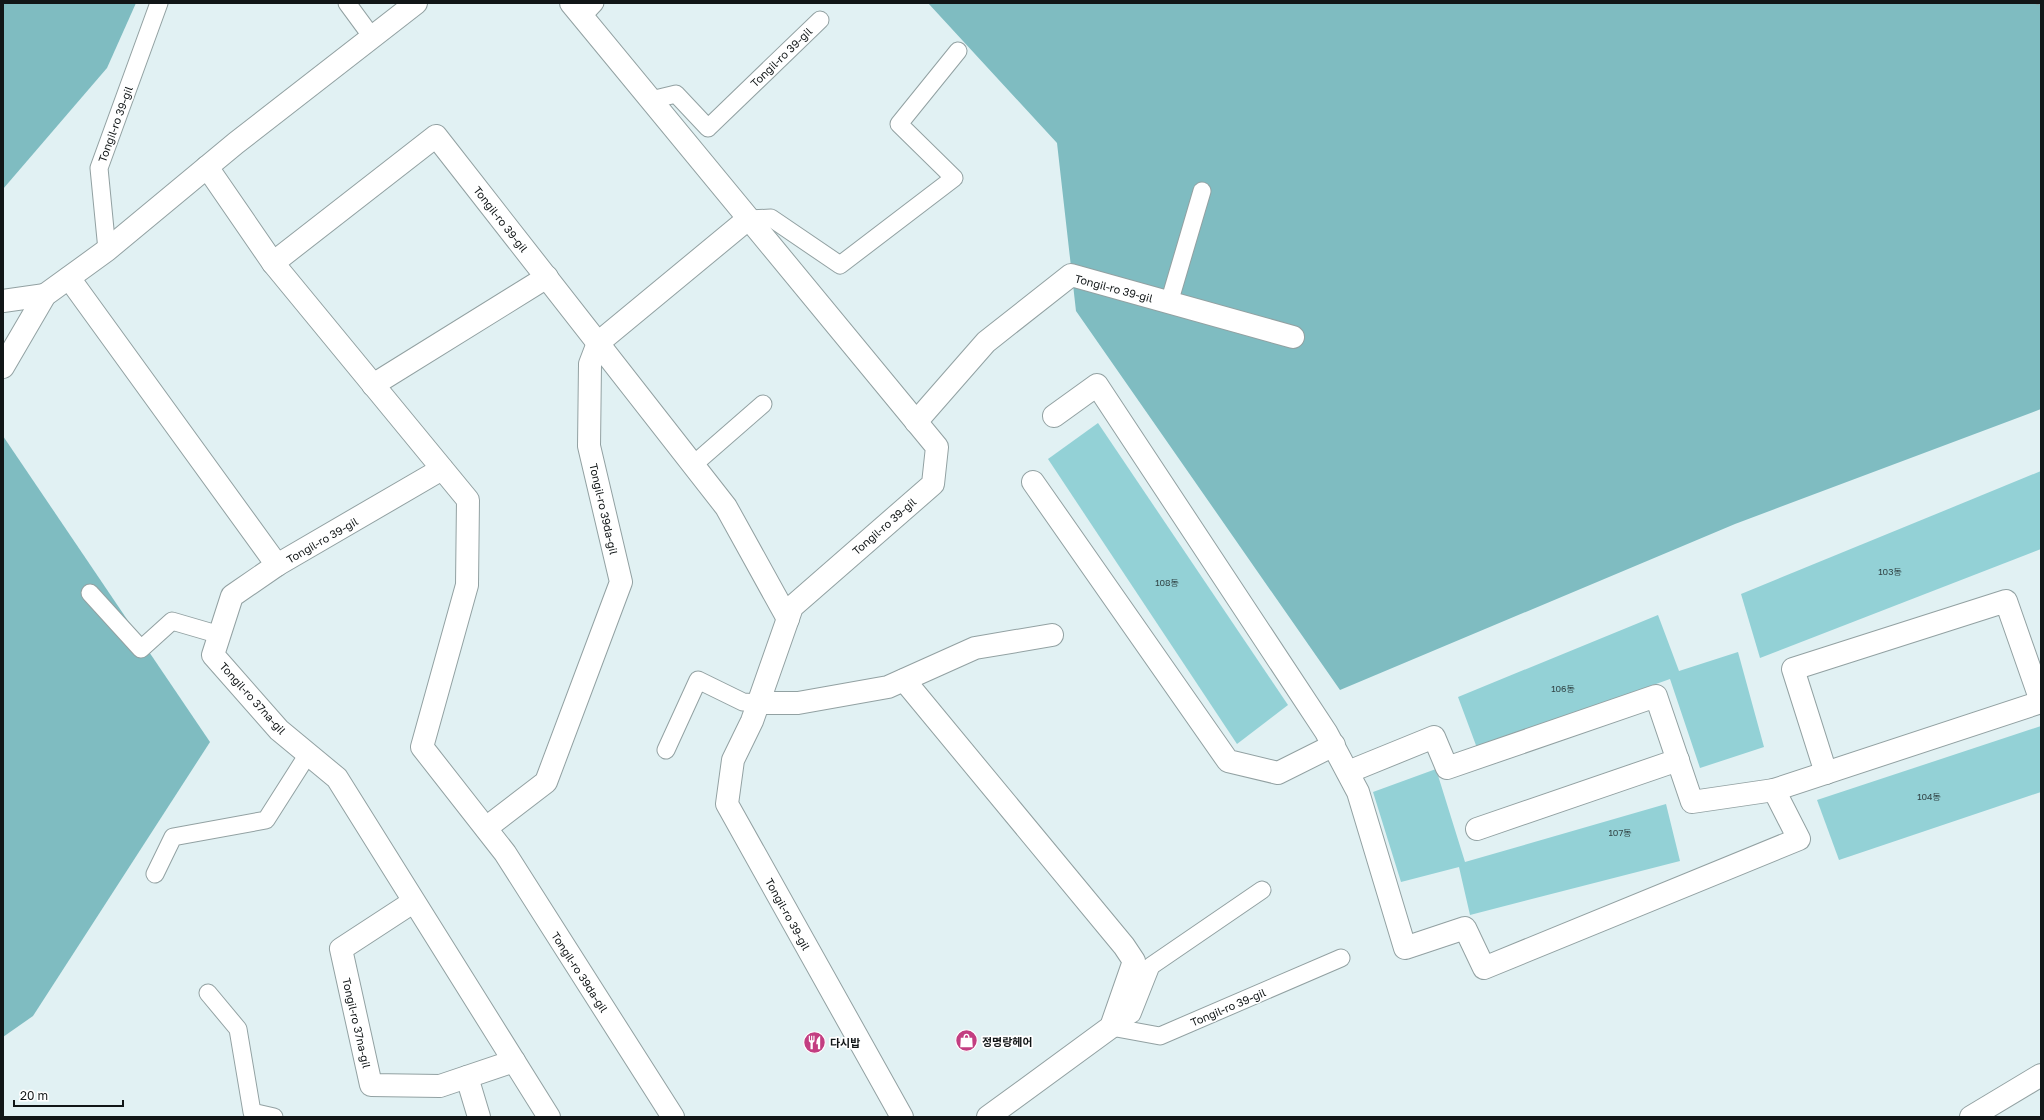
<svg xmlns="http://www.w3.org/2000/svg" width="2044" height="1120" viewBox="0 0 2044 1120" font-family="'Golos Text','Noto Sans KR',sans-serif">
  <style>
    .forest { fill: #7fbcc1 }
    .building { fill: #93d1d6 }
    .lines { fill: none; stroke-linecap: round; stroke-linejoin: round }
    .lane-casing { stroke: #92a1a2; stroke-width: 19 }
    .street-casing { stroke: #92a1a2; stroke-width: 24 }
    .path { stroke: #9aa7a8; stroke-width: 2.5; stroke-dasharray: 3 3; stroke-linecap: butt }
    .lane { stroke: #fff; stroke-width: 17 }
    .street { stroke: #fff; stroke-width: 22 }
    .labels { text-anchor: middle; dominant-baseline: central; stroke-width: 3.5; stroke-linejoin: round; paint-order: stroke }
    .number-label { font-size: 9px; fill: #324547 }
    .street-label { font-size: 11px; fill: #111617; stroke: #fff }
    .poi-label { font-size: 11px; font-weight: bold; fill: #111617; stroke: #fff; text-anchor: start }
  </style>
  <rect width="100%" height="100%" fill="#e1f1f3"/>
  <g class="forest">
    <polygon points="3,3 136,3 107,68 3,189"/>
    <polygon points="928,3 2041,3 2041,409 1735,524 1340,690 1076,311 1057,143"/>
    <polygon points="3,436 210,742 33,1016 3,1037"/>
  </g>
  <g class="building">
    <polygon points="1098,423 1288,705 1237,744 1048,459"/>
    <polygon points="2041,471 2041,549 1760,658 1741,594"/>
    <polygon points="1658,615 1679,671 1738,652 1764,747 1700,768 1670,679 1477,748 1458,697"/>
    <polygon points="2041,726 2041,792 1839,860 1817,800"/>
    <polygon points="1436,769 1465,862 1666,804 1680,861 1470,915 1459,867 1401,882 1373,792"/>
  </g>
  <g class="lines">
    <defs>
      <g id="lane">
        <polyline points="347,3 372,37"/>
        <polyline points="582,17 595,3"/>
        <polyline points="651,100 676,94 708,128 820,20"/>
        <polyline points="748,219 771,218 840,265 954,178 899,124 958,51"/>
        <polyline points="107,250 99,168 159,3"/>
        <polyline points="1169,303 1202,191"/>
        <polyline points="693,465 763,404"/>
        <polyline points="90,593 141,649 172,621 220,635"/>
        <polyline points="666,750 698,680 743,702 759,703"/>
        <polyline points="155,874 173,837 266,820 308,754"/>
        <polyline points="208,993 238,1029 252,1112 274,1117"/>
        <polyline points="1111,1027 1160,1036 1341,958"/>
        <polyline points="1111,1027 1132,1014 1151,966 1262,890"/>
      </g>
      <g id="street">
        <polyline points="571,3 937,447 933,484 792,607 752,721 733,760 727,804 902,1117"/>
        <polyline points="207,167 273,263 468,500 467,585 422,747 505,853 673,1117"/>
        <polyline points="273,263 436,136 726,507 788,619"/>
        <polyline points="69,278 277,565"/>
        <polyline points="3,301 45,295"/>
        <polyline points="3,367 45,295 107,250 236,143 416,3"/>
        <polyline points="373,385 547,277"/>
        <polyline points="1054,416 1097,385 1326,732 1358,792 1405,948 1465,928 1484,968 1799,839 1774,790 2041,702"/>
        <polyline points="916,422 986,342 1071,275 1293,337"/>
        <polyline points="442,469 277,565 232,596 213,655 279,730 337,778 549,1117"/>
        <polyline points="1033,482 1228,761 1278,773 1334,745"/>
        <polyline points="904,680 1124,946 1134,961 1111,1027 988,1117"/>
        <polyline points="759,703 798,703 888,687 975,648 1052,635"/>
        <polyline points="1348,772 1434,737 1447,768 1656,696 1692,802 1774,790"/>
        <polyline points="1826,773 1793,669 2006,601 2041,701"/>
        <polyline points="486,828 546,782 621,582 589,446 590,364 598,343 748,219"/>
        <polyline points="1477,829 1678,760"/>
        <polyline points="413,902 341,949 371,1085 440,1086 514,1061"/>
        <polyline points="467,1077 479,1117"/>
        <polyline points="1971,1117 2041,1075"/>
      </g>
    </defs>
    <use href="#lane" class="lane-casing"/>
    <use href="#street" class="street-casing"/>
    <polyline class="path" points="2036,3 2041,5"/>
    <use href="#lane" class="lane"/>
    <use href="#street" class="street"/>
  </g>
  <defs>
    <symbol id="shop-disc" viewBox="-11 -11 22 22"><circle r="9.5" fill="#c33e81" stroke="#fff"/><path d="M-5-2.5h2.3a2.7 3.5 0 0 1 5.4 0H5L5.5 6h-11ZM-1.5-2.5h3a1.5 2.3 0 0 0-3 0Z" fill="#fff"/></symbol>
    <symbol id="restaurant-disc" viewBox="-11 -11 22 22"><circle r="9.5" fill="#c33e81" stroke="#fff"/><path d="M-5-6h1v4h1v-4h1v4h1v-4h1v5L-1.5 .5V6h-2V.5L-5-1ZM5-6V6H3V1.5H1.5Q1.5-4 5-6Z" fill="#fff"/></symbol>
  </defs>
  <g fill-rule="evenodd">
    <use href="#shop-disc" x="954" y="1028" width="25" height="25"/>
    <use href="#restaurant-disc" x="802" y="1030" width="25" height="25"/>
  </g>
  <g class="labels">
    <g class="number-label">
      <text x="1890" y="571">103동</text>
      <text x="1167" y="582">108동</text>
      <text x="1563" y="688">106동</text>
      <text x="1929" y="796">104동</text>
      <text x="1620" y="832">107동</text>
    </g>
    <g class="street-label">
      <text transform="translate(781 57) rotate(-44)">Tongil-ro 39-gil</text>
      <text transform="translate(115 124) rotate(-70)">Tongil-ro 39-gil</text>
      <text transform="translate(501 219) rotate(52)">Tongil-ro 39-gil</text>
      <text transform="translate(1114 288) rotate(15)">Tongil-ro 39-gil</text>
      <text transform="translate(604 509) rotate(77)">Tongil-ro 39da-gil</text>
      <text transform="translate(884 526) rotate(-41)">Tongil-ro 39-gil</text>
      <text transform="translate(322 540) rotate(-30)">Tongil-ro 39-gil</text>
      <text transform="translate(253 698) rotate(48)">Tongil-ro 37na-gil</text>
      <text transform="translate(788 914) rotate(61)">Tongil-ro 39-gil</text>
      <text transform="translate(580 972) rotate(57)">Tongil-ro 39da-gil</text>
      <text transform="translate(1228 1007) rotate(-23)">Tongil-ro 39-gil</text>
      <text transform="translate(357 1023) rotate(77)">Tongil-ro 37na-gil</text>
    </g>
    <g class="poi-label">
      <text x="982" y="1041">정명랑헤어</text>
      <text x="830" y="1042">다시밥</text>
    </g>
  </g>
  <rect width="2044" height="1120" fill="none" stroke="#111617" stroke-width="8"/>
  <path d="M14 1100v6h109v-6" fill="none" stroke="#111617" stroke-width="2"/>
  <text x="20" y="1100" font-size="12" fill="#111617" stroke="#ffffff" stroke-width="3" paint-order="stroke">20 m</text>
</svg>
